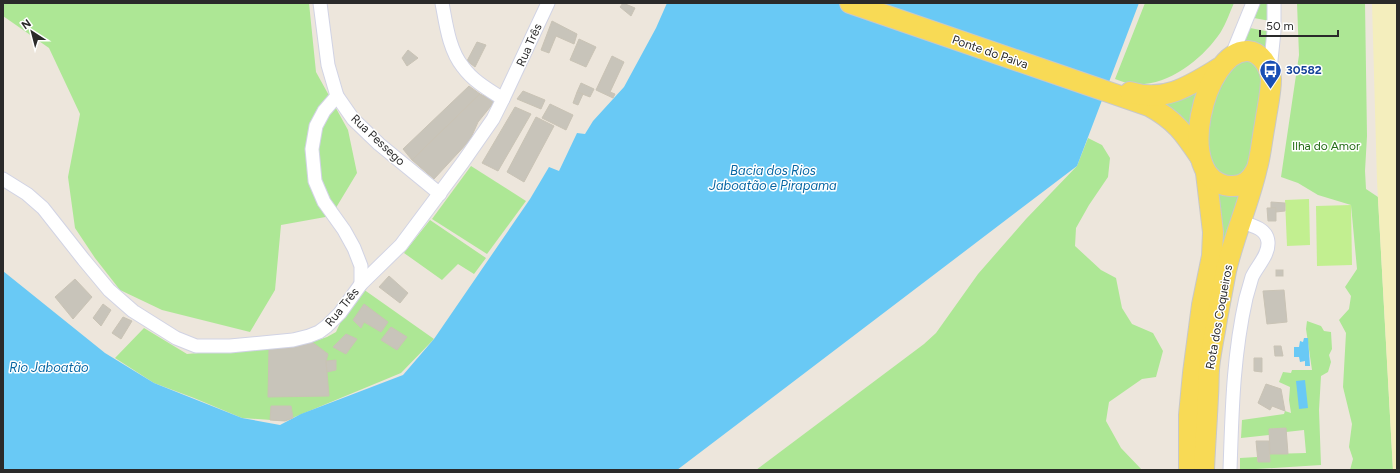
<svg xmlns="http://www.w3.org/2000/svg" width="1400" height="473" viewBox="0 0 1400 473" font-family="Figtree,sans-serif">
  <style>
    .green { fill: #ade795 }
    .sand { fill: #f4eebd }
    .pitch { fill: #c2ef90 }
    .water { fill: #69c9f5 }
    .building { fill: #c8c4ba; stroke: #c9c3b5 }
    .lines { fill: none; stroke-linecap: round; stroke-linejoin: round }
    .minor-casing { stroke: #d1d3e4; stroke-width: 15 }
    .primary-casing { stroke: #c8c8c8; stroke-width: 22 }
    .minor { stroke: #fff; stroke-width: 13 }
    .primary { stroke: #f8da55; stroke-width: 20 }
    .labels { text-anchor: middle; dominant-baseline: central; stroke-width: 3; stroke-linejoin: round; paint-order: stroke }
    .street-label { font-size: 12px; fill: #2a2a2a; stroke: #fff }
    .transit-label { font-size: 12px; font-weight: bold; fill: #164399; stroke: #fff; text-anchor: start }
    .park-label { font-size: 12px; fill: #246c16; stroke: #fff }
    .water-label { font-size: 13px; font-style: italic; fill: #0666a3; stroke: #fff }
  </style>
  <rect width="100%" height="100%" fill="#ede6dc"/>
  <g class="green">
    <polygon points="3,3 309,3 316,72 348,130 357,173 331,216 281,225 275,290 250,332 162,310 120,290 95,258 75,228 68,177 80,114 49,48 3,16"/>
    <path d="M1145 3H1234C1229 14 1225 27 1218 36 1199 62 1166 87 1133 84 1127 83 1120 81 1115 79Z"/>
    <polygon points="1260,3 1270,3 1270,21 1254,18"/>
    <polygon points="1297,3 1365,3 1367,136 1365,171 1366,189 1378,197 1393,470 1350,470 1353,459 1349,447 1352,424 1343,387 1346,333 1339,320 1349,309 1351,296 1345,287 1357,269 1351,205 1318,195 1298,183 1281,177 1299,55"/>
    <polygon points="1250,28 1271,32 1271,54 1239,45"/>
    <path d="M1250 61C1259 70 1262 76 1263 89L1249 172 1230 182 1209 168 1204 96 1229 62Z"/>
    <path d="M1205 77C1193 99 1190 109 1191 134L1146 102Z"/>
    <polygon points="1088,138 1102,145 1110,158 1108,177 1089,205 1076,228 1075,246 1101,270 1116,278 1122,308 1132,324 1153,333 1163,351 1156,377 1142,379 1109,402 1106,421 1121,448 1142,470 756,470 924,344 936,333 978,274 1026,219 1077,166"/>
    <polygon points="471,166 526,201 487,254 432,219"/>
    <polygon points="1216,188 1246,191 1206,310"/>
    <polygon points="430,220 486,258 474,274 458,264 442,280 404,253"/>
    <polygon points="363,289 434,339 401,373 285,421 242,418 194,398 154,383 115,358 144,328 187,354 220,351 257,350 289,346 309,343 327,337 336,332 348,306"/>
    <polygon points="1307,321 1321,326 1324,331 1331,332 1332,349 1329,355 1331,362 1328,372 1321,376 1319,410 1321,465 1240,470 1240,458 1257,457 1258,462 1270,462 1270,454 1306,453 1304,430 1286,432 1286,428 1269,429 1269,435 1241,438 1242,420 1284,414 1285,411 1291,413 1289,400 1290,387 1279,382 1283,372 1291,373 1292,370 1312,370 1306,329"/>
  </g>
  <polygon class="sand" points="1372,3 1397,3 1397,470 1393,470 1377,181"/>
  <g class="pitch">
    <polygon points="1309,199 1310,245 1287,246 1285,200"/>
    <polygon points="1351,205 1352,265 1317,266 1316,206"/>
  </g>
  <g class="water">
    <polygon points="667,3 1139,3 1077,166 677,470 3,470 3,271 105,353 154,383 242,418 280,425 301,414 403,375 434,339 530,199 549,167 559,171 577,133 585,134 593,121 624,87 656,28"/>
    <polygon points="1304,338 1308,338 1310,366 1305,366 1305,361 1300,362 1299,357 1294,357 1294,347 1299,347 1300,341 1303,342"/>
    <polygon points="1305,380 1308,408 1299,409 1296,381"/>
  </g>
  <g class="building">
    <polygon points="623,3 635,8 631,16 620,7"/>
    <polygon points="552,21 577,34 574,44 556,36 549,53 541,50"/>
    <polygon points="579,39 596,47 586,67 570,60"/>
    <polygon points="477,42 486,45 475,67 467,61"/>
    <polygon points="408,50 418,58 407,66 402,58"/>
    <polygon points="612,56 624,62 610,92 615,94 613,98 596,90"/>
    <polygon points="581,83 594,89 590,97 577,92"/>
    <polygon points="469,86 480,94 412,160 403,149"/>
    <polygon points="523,91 545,100 541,109 517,99"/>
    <polygon points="577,92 583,94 578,105 573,103"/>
    <polygon points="480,94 495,101 478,122 470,140 434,179 412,160"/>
    <polygon points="550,104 573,115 566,130 542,118"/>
    <polygon points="515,107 531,114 498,171 482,163"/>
    <polygon points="536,117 554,126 524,182 507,172"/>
    <polygon points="1271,202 1285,203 1285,211 1276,212 1276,208 1271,208"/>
    <polygon points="1267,208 1276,208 1276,221 1268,221"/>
    <rect x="1276" y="270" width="7" height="6"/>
    <polygon points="389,276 408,293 400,303 379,287"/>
    <polygon points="75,279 92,297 73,319 55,297"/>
    <polygon points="1284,290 1287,322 1267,324 1263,291"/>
    <polygon points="103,304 111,310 101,326 93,318"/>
    <polygon points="364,304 388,322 381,332 364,322 361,328 353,320"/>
    <polygon points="123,317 132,321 121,339 112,333"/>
    <polygon points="391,327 407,337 397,350 381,340"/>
    <polygon points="346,334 357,339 346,354 333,347"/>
    <polygon points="312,342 328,354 326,361 329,396 268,397 269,349"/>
    <polygon points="1274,346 1281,346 1283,356 1275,356"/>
    <polygon points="1254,358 1262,358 1262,372 1254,371"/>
    <polygon points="336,360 336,370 327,372 326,361"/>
    <polygon points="1266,384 1281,389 1285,411 1272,406 1270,410 1258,403"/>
    <polygon points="271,406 291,406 293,418 285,421 270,420"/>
    <polygon points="1286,428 1288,454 1270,454 1269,429"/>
    <polygon points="1256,441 1269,441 1270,462 1258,462"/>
  </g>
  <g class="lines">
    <defs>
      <g id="minor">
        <polyline points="320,3 328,65 337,96 353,119 379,144 440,194"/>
        <path d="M442 3C446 24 449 50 463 67 473 81 489 90 503 99"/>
        <polyline points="1231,57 1253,3"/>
        <polyline points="1270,70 1274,31 1274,3"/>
        <polyline points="337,96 324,111 316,126 312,149 315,181 324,202 344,230 354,248 361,266 361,284"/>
        <polyline points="3,179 27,194 43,208 84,260 109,290 133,311 176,338 196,346 230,346 293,340 309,336 319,332 327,326 340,313 361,284 401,245 463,162 493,119 503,99 548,3"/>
        <path d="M1230 470C1232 411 1233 356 1246 298 1248 291 1250 284 1252 277 1257 266 1269 255 1268 242 1267 228 1251 225 1240 222"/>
      </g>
      <g id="primary">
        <path d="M850 3 1149 106C1175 120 1184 133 1200 157"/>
        <path d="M1130 92C1165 103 1191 85 1219 68"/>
        <polyline points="1189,470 1189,415 1193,373 1202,305 1212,256 1213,232 1206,173"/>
        <path d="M1204 470C1205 445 1207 420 1208 396 1209 384 1208 372 1210 360 1212 346 1215 332 1217 319 1220 303 1223 287 1226 271 1234 236 1249 203 1257 168 1261 154 1262 139 1265 124 1267 109 1271 94 1271 79 1270 67 1261 52 1248 51 1204 49 1172 182 1230 186 1244 187 1251 180 1257 168"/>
      </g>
    </defs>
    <use href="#minor" class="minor-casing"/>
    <use href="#primary" class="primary-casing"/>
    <use href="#minor" class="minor"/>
    <use href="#primary" class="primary"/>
  </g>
  <defs>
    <symbol id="bus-pin" viewBox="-11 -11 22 30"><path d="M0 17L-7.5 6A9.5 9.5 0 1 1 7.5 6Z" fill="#1a4fb4" stroke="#fff"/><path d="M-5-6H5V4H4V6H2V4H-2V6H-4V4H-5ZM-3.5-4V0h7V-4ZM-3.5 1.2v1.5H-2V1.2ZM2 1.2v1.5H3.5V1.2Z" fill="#fff"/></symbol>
  </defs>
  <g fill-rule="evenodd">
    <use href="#bus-pin" x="1258" y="58" width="25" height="34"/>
  </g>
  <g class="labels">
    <g class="street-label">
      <text transform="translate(529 45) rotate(-66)">Rua Três</text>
      <text transform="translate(990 52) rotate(19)">Ponte do Paiva</text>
      <text transform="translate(378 140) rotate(43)">Rua Pessego</text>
      <text transform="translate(342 307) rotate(-51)">Rua Três</text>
      <text transform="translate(1219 317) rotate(-80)">Rota dos Coqueiros</text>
    </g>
    <g class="transit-label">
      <text x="1286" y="70">30582</text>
    </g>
    <g class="park-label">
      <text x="1326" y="146">Ilha do Amor</text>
    </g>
    <g class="water-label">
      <text x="773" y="170">Bacia dos Rios<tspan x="773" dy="15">Jaboatão e Pirapama</tspan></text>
      <text x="49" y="367">Rio Jaboatão</text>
    </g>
  </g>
  <rect width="1400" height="473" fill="none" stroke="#2a2a2a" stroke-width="8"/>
  <g transform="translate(32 32) rotate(324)" stroke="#ffffff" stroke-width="3" paint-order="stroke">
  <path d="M0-3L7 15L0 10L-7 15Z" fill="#2a2a2a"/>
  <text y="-6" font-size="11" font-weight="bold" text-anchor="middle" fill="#2a2a2a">N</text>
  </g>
  <path d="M1260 30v6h78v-6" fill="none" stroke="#2a2a2a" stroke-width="2"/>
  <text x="1266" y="30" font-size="12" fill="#2a2a2a" stroke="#ffffff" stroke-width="3" paint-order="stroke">50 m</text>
</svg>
